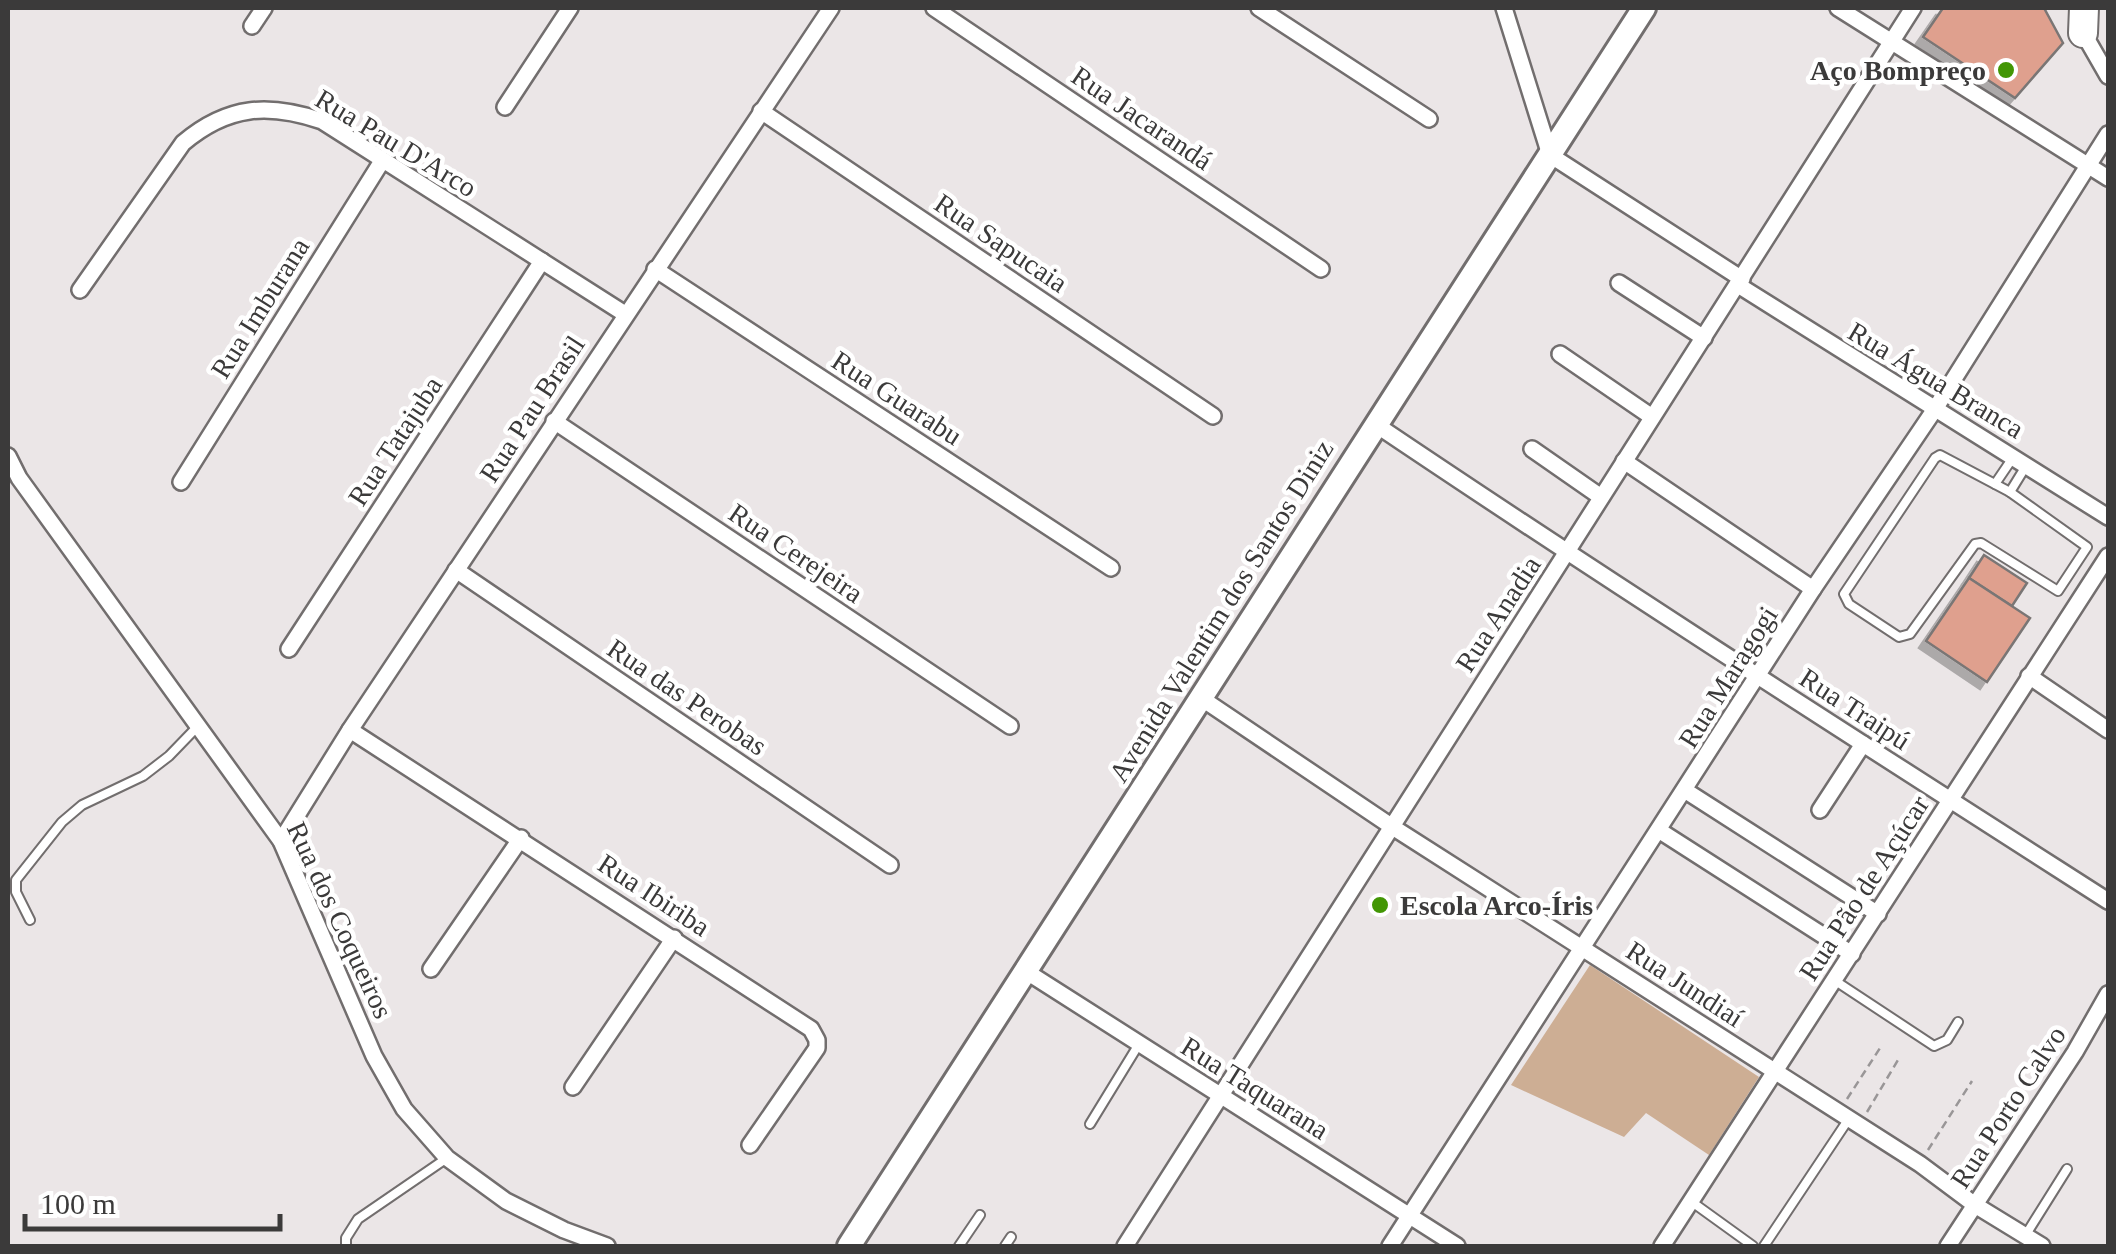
<svg xmlns="http://www.w3.org/2000/svg" width="2116" height="1254" viewBox="0 0 2116 1254" font-family="Georgia,serif">
  <style>
    .green { fill: #cdae94 }
    .building { fill: #dfa08e; stroke: #7a7675; stroke-width: 2.5; filter: url(#shadow) }
    .lines { fill: none; stroke-linecap: round; stroke-linejoin: round }
    .lane-casing { stroke: #726e6e; stroke-width: 12 }
    .street-casing { stroke: #726e6e; stroke-width: 20 }
    .secondary-casing { stroke: #726e6e; stroke-width: 28 }
    .highway-casing { stroke: #726e6e; stroke-width: 32 }
    .path { stroke: #999697; stroke-width: 2.5; stroke-dasharray: 8 5; stroke-linecap: butt }
    .lane { stroke: #fff; stroke-width: 8 }
    .street { stroke: #fff; stroke-width: 15 }
    .secondary { stroke: #fff; stroke-width: 22 }
    .highway { stroke: #fff; stroke-width: 28 }
    .poi-dot { fill: #429604; stroke: #fff; stroke-width: 4 }
    .labels { text-anchor: middle; dominant-baseline: central; stroke-width: 9; stroke-linejoin: round; paint-order: stroke }
    .poi-label { font-size: 28px; font-weight: bold; fill: #3b3a3a; stroke: #fff; text-anchor: end }
    .street-label { font-size: 28px; fill: #3b3a3a; stroke: #fff }
  </style>
  <defs>
    <filter id="shadow"><feDropShadow dx="-7" dy="7" stdDeviation="0" flood-color="#0004"/></filter>
  </defs>
  <rect width="100%" height="100%" fill="#ebe6e7"/>
  <polygon class="green" points="1590,965 1759,1077 1709,1155 1646,1113 1624,1137 1511,1085"/>
  <g class="building">
    <polygon points="1943,8 2044,8 2063,43 2015,98 1923,37"/>
    <polygon points="1984,555 2027,583 2012,606 1969,578"/>
    <polygon points="1969,578 2030,618 1987,682 1926,641"/>
  </g>
  <g class="lines">
    <defs>
      <g id="lane">
        <polygon points="1940,455 2010,492 2087,547 2058,591 1981,543 1975,544 1910,634 1899,637 1849,604 1844,594 1935,458"/>
        <polyline points="1995,484 2014,456"/>
        <polyline points="2010,492 2026,466"/>
        <polyline points="30,920 16,892 16,880 62,822 82,805 143,776 169,756 198,726"/>
        <polyline points="1834,980 1934,1046 1947,1040 1958,1022"/>
        <polyline points="1090,1124 1139,1044"/>
        <polyline points="1692,1202 1753,1246"/>
        <polyline points="2025,1236 2067,1169"/>
        <polyline points="346,1246 346,1238 358,1219 447,1158"/>
        <polyline points="959,1246 980,1215"/>
        <polyline points="1005,1246 1011,1237"/>
        <polyline points="1764,1246 1848,1120"/>
      </g>
      <g id="street">
        <polyline points="934,8 1321,269"/>
        <polyline points="1259,8 1429,119"/>
        <polyline points="1504,8 1550,155 1742,279"/>
        <polyline points="1838,8 2108,178"/>
        <polyline points="252,26 264,8"/>
        <polyline points="2081,29 2108,76"/>
        <polyline points="505,107 570,8"/>
        <polyline points="761,111 1213,416"/>
        <polyline points="655,269 1111,568"/>
        <polyline points="1619,283 1704,338"/>
        <polyline points="1738,285 2108,517"/>
        <path d="M80 290 183 143C228 105 269 103 322 121L625 314"/>
        <polyline points="1560,354 1652,417"/>
        <polyline points="554,421 1010,726"/>
        <path d="M1375 424C1617 587 1863 744 2108 901"/>
        <polyline points="1532,449 1601,497"/>
        <polyline points="8,456 19,478 281,841 374,1056 404,1109 447,1158 506,1201 564,1230 607,1246"/>
        <polyline points="1624,461 1813,589"/>
        <polyline points="181,482 382,161"/>
        <polyline points="456,570 890,865"/>
        <polyline points="289,649 542,261"/>
        <polyline points="2029,676 2108,730"/>
        <polyline points="1201,698 1391,826 1920,1164 1975,1205 2042,1246"/>
        <polyline points="350,730 811,1029 817,1040 817,1048 750,1145"/>
        <polyline points="1686,791 1878,914"/>
        <polyline points="1820,810 1863,744"/>
        <polyline points="1660,831 1852,954"/>
        <polyline points="281,841 350,730 831,8"/>
        <polyline points="431,969 521,838"/>
        <polyline points="1027,972 1457,1246"/>
        <polyline points="573,1087 674,938"/>
        <polyline points="1125,1246 1913,8"/>
        <polyline points="1390,1246 1813,589 1935,409 2108,134"/>
        <polyline points="1662,1246 2108,556"/>
        <polyline points="1948,1246 2075,1052 2108,994"/>
      </g>
      <polyline id="secondary" points="849,1246 1644,8"/>
      <polyline id="highway" points="2083,33 2084,8"/>
    </defs>
    <use href="#lane" class="lane-casing"/>
    <use href="#street" class="street-casing"/>
    <use href="#secondary" class="secondary-casing"/>
    <use href="#highway" class="highway-casing"/>
    <g class="path">
      <polyline points="1847,1099 1882,1045"/>
      <polyline points="1867,1112 1898,1060"/>
      <polyline points="1928,1150 1972,1081"/>
    </g>
    <use href="#lane" class="lane"/>
    <use href="#street" class="street"/>
    <use href="#secondary" class="secondary"/>
    <use href="#highway" class="highway"/>
  </g>
  <g class="poi-dot">
    <circle cx="2006" cy="70" r="10"/>
    <circle cx="1380" cy="905" r="10"/>
  </g>
  <g class="labels">
    <g class="poi-label">
      <text x="1986" y="70">Aço Bompreço</text>
      <text x="1400" y="905" text-anchor="start">Escola Arco-Íris</text>
    </g>
    <g class="street-label">
      <text transform="translate(1142 118) rotate(34)">Rua Jacarandá</text>
      <text transform="translate(396 143) rotate(31)">Rua Pau D'Arco</text>
      <text transform="translate(1001 243) rotate(34)">Rua Sapucaia</text>
      <text transform="translate(260 308) rotate(-58)">Rua Imburana</text>
      <text transform="translate(1936 380) rotate(31)">Rua Água Branca</text>
      <text transform="translate(897 398) rotate(33)">Rua Guarabu</text>
      <text transform="translate(532 409) rotate(-57)">Rua Pau Brasil</text>
      <text transform="translate(395 441) rotate(-57)">Rua Tatajuba</text>
      <text transform="translate(796 553) rotate(34)">Rua Cerejeira</text>
      <text transform="translate(1221 611) rotate(-58)">Avenida Valentim dos Santos Diniz</text>
      <text transform="translate(1498 614) rotate(-57)">Rua Anadia</text>
      <text transform="translate(1728 677) rotate(-58)">Rua Maragogi</text>
      <text transform="translate(687 697) rotate(34)">Rua das Perobas</text>
      <text transform="translate(1855 709) rotate(33)">Rua Traipú</text>
      <text transform="translate(1864 888) rotate(-57)">Rua Pão de Açúcar</text>
      <text transform="translate(654 895) rotate(33)">Rua Ibiriba</text>
      <text transform="translate(340 920) rotate(65)">Rua dos Coqueiros</text>
      <text transform="translate(1685 984) rotate(33)">Rua Jundiaí</text>
      <text transform="translate(1255 1088) rotate(32)">Rua Taquarana</text>
      <text transform="translate(2008 1107) rotate(-57)">Rua Porto Calvo</text>
    </g>
  </g>
  <rect width="2116" height="1254" fill="none" stroke="#3b3a3a" stroke-width="20"/>
  <path d="M25 1214v15h255v-15" fill="none" stroke="#3b3a3a" stroke-width="5"/>
  <text x="40" y="1214" font-size="30" fill="#3b3a3a" stroke="#ffffff" stroke-width="8" paint-order="stroke">100 m</text>
</svg>
